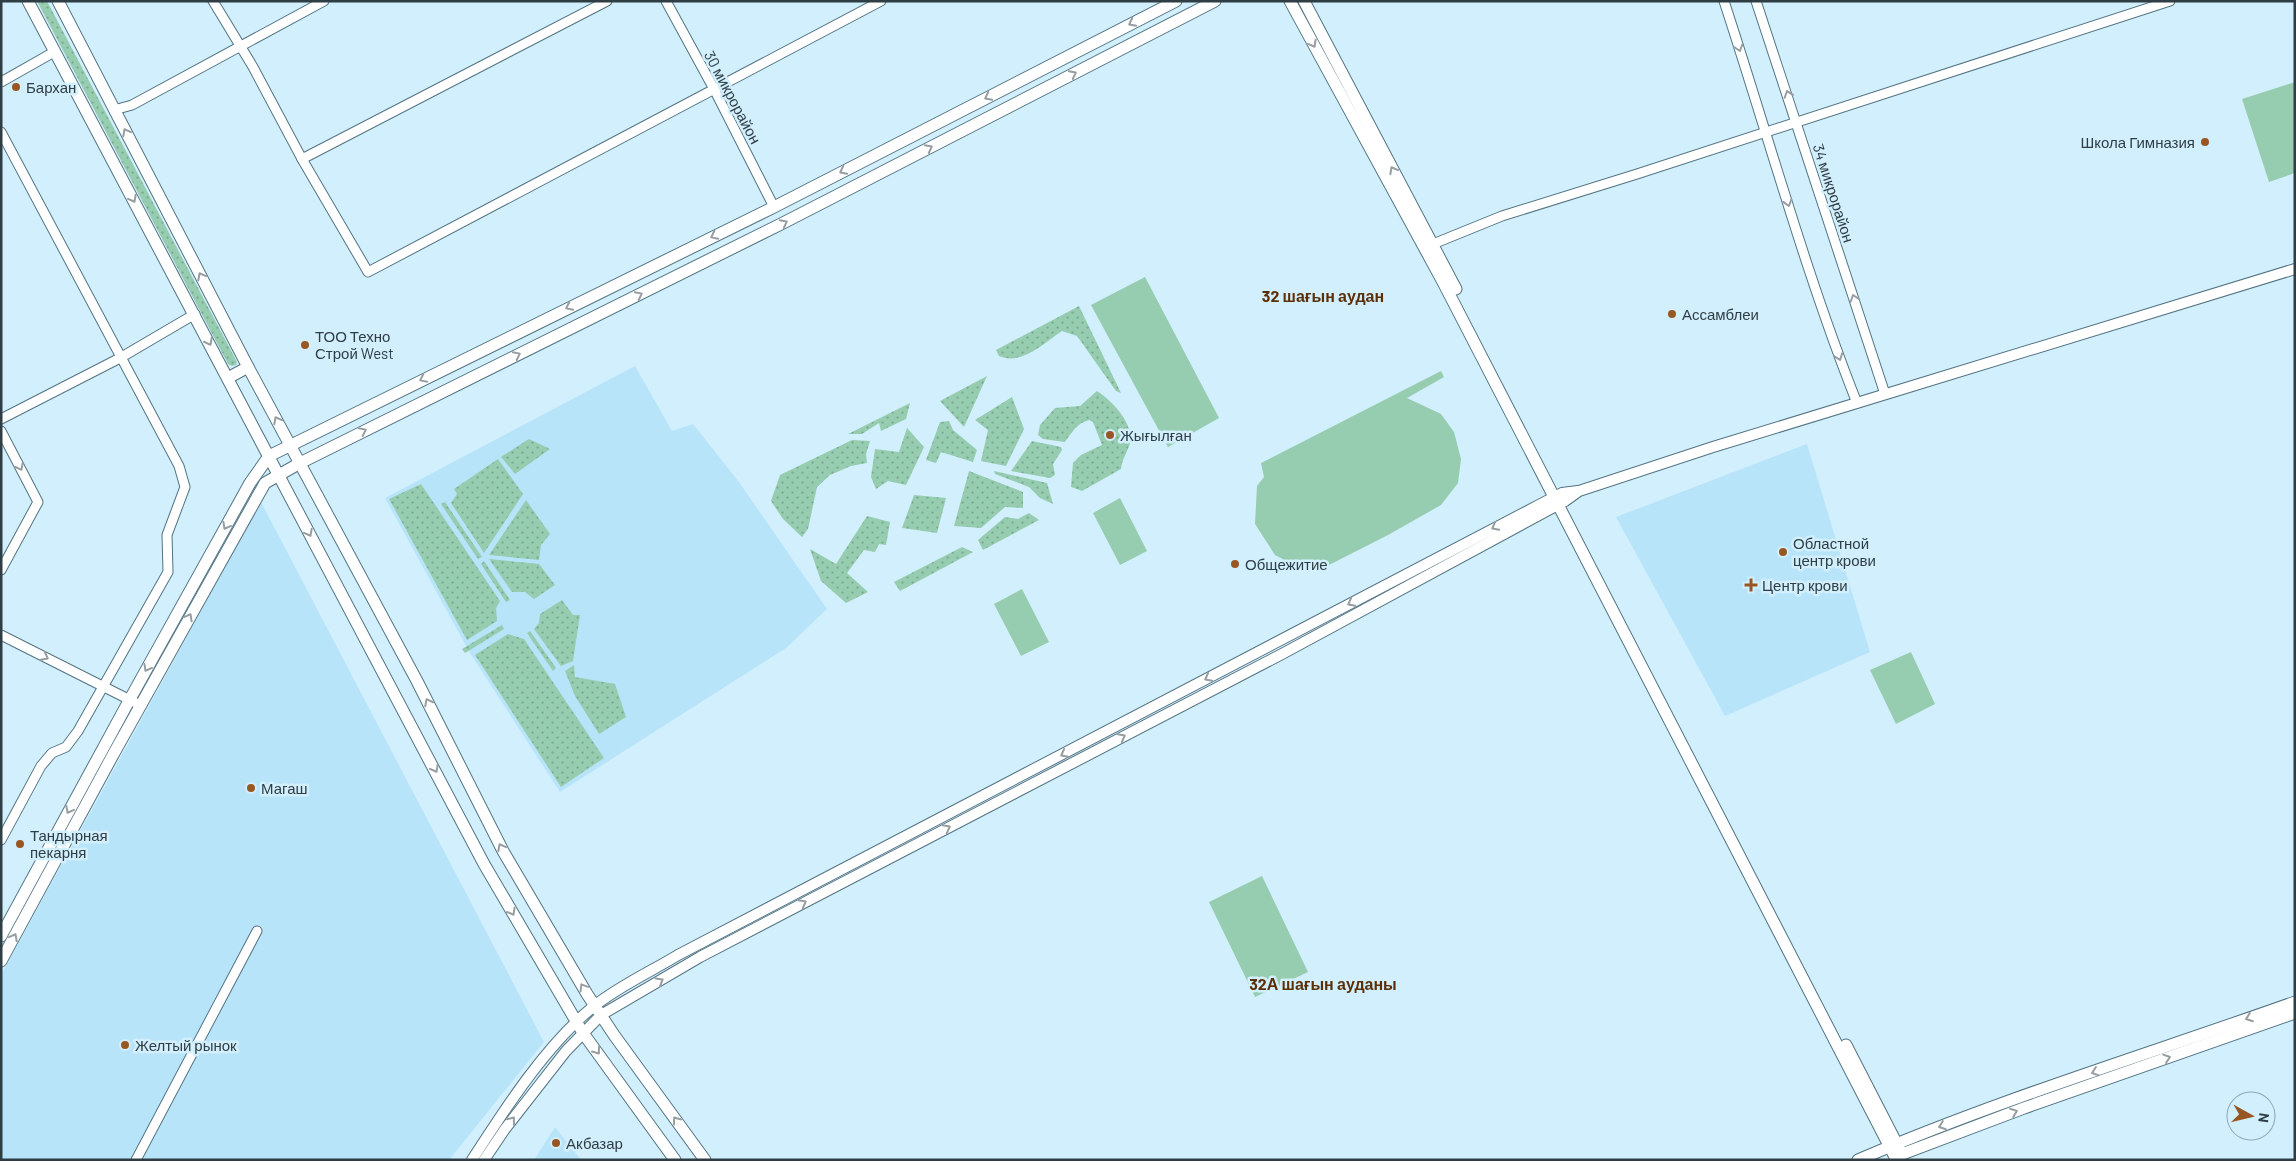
<svg xmlns="http://www.w3.org/2000/svg" width="2296" height="1161" viewBox="0 0 2296 1161" font-family="Barlow,sans-serif">
  <style>
    .built { fill: #b8e4fa }
    .green { fill: url(#green-dots) }
    .pitch { fill: #96ccaf }
    .lines { fill: none; stroke-linecap: round; stroke-linejoin: round }
    .minor-casing { stroke: #537483; stroke-width: 11 }
    .tertiary-casing { stroke: #537483; stroke-width: 12 }
    .secondary-casing { stroke: #537483; stroke-width: 13 }
    .minor { stroke: #fff; stroke-width: 9 }
    .tertiary { stroke: #fff; stroke-width: 10 }
    .secondary { stroke: #fff; stroke-width: 11 }
    .oneway { stroke: #979ea2 }
    .poi-dot { fill: #985722; stroke: #d2effd; stroke-width: 2 }
    .labels { text-anchor: middle; dominant-baseline: central; stroke-width: 5; stroke-linejoin: round; paint-order: stroke }
    .poi-label { font-size: 15px; fill: #2f3d44; stroke: #d2effd; text-anchor: start }
    .street-label { font-size: 15px; fill: #2f3d44; stroke: #d2effd }
    .neighbourhood-label { font-size: 16px; font-weight: bold; fill: #5b2f08; stroke: #d2effd }
  </style>
  <defs>
    <pattern id="green-dots" width="8" height="8" patternUnits="userSpaceOnUse" patternTransform="scale(1.25)"><rect width="8" height="8" fill="#96ccaf"/><path d="M2 2h.1M6 6h.1" fill="none" stroke="#7ba790" stroke-width="1.8" stroke-linecap="round"/></pattern>
  </defs>
  <rect width="100%" height="100%" fill="#d2effd"/>
  <g class="built">
    <polygon points="635,366 672,431 693,424 739,482 827,609 786,648 560,792 470,653 385,498"/>
    <polygon points="1807,444 1870,652 1725,716 1616,517"/>
    <polygon points="261,502 544,1042 449,1160 1,1160 1,975"/>
    <polygon points="555,1127 581,1160 534,1160"/>
  </g>
  <g class="green">
    <polygon points="37,1 47,1 237,362 236,365 232,366 228,364"/>
    <path d="M1079 306 1121 393 1116 391 1077 336 1062 331C1044 343 1021 366 999 356L996 350Z"/>
    <polygon points="987,376 964,427 940,401"/>
    <path d="M1097 391C1112 401 1134 423 1130 443 1128 451 1122 459 1121 469L1082 491 1071 487 1073 463 1081 455 1102 445 1093 422 1089 420C1077 423 1072 432 1065 442L1043 439 1038 435 1040 425 1055 408 1080 406Z"/>
    <polygon points="1012,397 1024,429 1006,466 981,461 988,430 975,420"/>
    <polygon points="910,403 906,419 881,431 879,423 862,434 848,434"/>
    <polygon points="949,421 953,430 977,450 973,462 941,452 936,463 926,460 940,422"/>
    <polygon points="907,428 924,447 906,485 888,481 876,489 871,477 875,449 899,452"/>
    <polygon points="529,439 550,449 515,474 501,457"/>
    <polygon points="852,440 870,441 866,454 867,463 851,466 830,475 817,487 808,529 802,537 783,519 771,501 780,475"/>
    <polygon points="1032,441 1061,447 1062,450 1053,464 1055,475 1050,478 1011,471"/>
    <polygon points="498,459 523,494 484,553 451,503 457,494 454,489"/>
    <polygon points="969,471 1023,492 1023,508 1005,507 981,528 954,526"/>
    <polygon points="994,471 1047,483 1053,504 1040,498 1029,487 995,474"/>
    <polygon points="421,484 500,601 496,608 497,621 467,640 389,499"/>
    <polygon points="914,495 946,498 937,533 902,528"/>
    <polygon points="526,500 550,534 541,545 539,560 489,555"/>
    <polygon points="445,502 482,557 478,559 441,504"/>
    <polygon points="1029,513 1039,520 983,550 978,540 1005,517 1018,519"/>
    <polygon points="867,516 890,522 886,545 879,544 875,552 864,550 847,573 868,592 846,603 821,581 810,549 836,564"/>
    <polygon points="962,547 973,552 900,591 894,582"/>
    <polygon points="489,559 539,564 555,585 534,599 525,592 512,592"/>
    <polygon points="484,561 510,600 506,602 481,564"/>
    <polygon points="562,600 573,615 580,615 573,661 561,666 534,629 539,623 540,614"/>
    <polygon points="502,625 504,629 465,653 462,649"/>
    <polygon points="530,631 556,668 553,671 527,633"/>
    <polygon points="508,634 524,639 604,758 561,787 475,655"/>
    <polygon points="574,665 575,677 615,684 626,717 599,734 575,696 565,671"/>
  </g>
  <g class="pitch">
    <polygon points="2295,82 2295,173 2269,182 2242,99"/>
    <polygon points="1145,277 1219,418 1168,447 1091,305"/>
    <polygon points="1441,371 1444,377 1407,398 1441,414 1454,432 1461,459 1458,483 1441,505 1388,535 1327,566 1300,568 1275,555 1255,524 1257,486 1264,477 1261,463"/>
    <polygon points="1120,498 1147,551 1120,565 1093,513"/>
    <polygon points="1022,589 1049,642 1021,656 994,604"/>
    <polygon points="1911,652 1935,704 1896,724 1870,670"/>
    <polygon points="1262,876 1308,972 1255,997 1209,902"/>
  </g>
  <g class="lines">
    <defs>
      <g id="minor">
        <polyline points="213,1 253,67 302,159 607,1"/>
        <polyline points="666,1 714,89 774,207"/>
        <path d="M1724 1C1768 135 1805 272 1857 403"/>
        <polyline points="1756,1 1885,394"/>
        <polyline points="1,82 54,52"/>
        <polyline points="114,110 132,105 324,1"/>
        <polyline points="1,132 179,466 185,487 167,535 168,572 78,731 66,747 52,753 41,766 1,840"/>
        <polyline points="302,159 368,272 881,1"/>
        <polyline points="1433,244 1502,216 1637,174 2170,1"/>
        <polyline points="1,419 120,358 195,314"/>
        <polyline points="1,431 38,502 1,570"/>
        <polyline points="1,635 140,705"/>
        <polyline points="136,1160 257,931"/>
      </g>
      <g id="tertiary">
        <path d="M472 1160C505 1109 546 1045 593 1007 617 987 652 971 678 955L1539 505 1562 493 1578 491"/>
        <polyline points="484,1160 505,1129 566,1051 601,1015 700,957 1282,654 1565,501 1579,491 1713,447 2295,269"/>
      </g>
      <g id="secondary">
        <polyline points="28,1 484,864 583,1033 675,1160"/>
        <polyline points="58,1 248,367 417,681 503,851 587,994 614,1035 705,1160"/>
        <polyline points="1290,1 1443,282 1895,1157"/>
        <polyline points="1304,1 1456,289"/>
        <polyline points="228,378 248,367"/>
        <polyline points="1,936 130,699 250,483 269,456 774,207 1176,1"/>
        <polyline points="1,961 114,753 265,483 300,463 783,223 1215,1"/>
        <polyline points="1846,1045 1902,1154"/>
        <polyline points="1897,1156 2024,1108 2295,1013"/>
        <path d="M1858 1160C2000 1099 2149 1054 2295 1002"/>
      </g>
    </defs>
    <use href="#minor" class="minor-casing"/>
    <use href="#tertiary" class="tertiary-casing"/>
    <use href="#secondary" class="secondary-casing"/>
    <use href="#minor" class="minor"/>
    <use href="#tertiary" class="tertiary"/>
    <use href="#secondary" class="secondary"/>
  </g>
  <defs><path id="oneway-chevron" d="M-2-3.5L2.5 0L-2 3.5" fill="none" stroke-width="1.6" stroke-linecap="round" stroke-linejoin="round" transform="scale(1.25)"/></defs>
  <g class="oneway">
    <use href="#oneway-chevron" transform="translate(1132 23) rotate(153)"/>
    <use href="#oneway-chevron" transform="translate(1313 44) rotate(61)"/>
    <use href="#oneway-chevron" transform="translate(1739 48) rotate(72)"/>
    <use href="#oneway-chevron" transform="translate(1073 74) rotate(-27)"/>
    <use href="#oneway-chevron" transform="translate(1788 94) rotate(-109)"/>
    <use href="#oneway-chevron" transform="translate(988 97) rotate(153)"/>
    <use href="#oneway-chevron" transform="translate(126 132) rotate(-118)"/>
    <use href="#oneway-chevron" transform="translate(929 148) rotate(-27)"/>
    <use href="#oneway-chevron" transform="translate(1393 170) rotate(-118)"/>
    <use href="#oneway-chevron" transform="translate(843 171) rotate(153)"/>
    <use href="#oneway-chevron" transform="translate(133 199) rotate(62)"/>
    <use href="#oneway-chevron" transform="translate(1788 203) rotate(73)"/>
    <use href="#oneway-chevron" transform="translate(784 223) rotate(-27)"/>
    <use href="#oneway-chevron" transform="translate(714 236) rotate(154)"/>
    <use href="#oneway-chevron" transform="translate(201 276) rotate(-118)"/>
    <use href="#oneway-chevron" transform="translate(639 295) rotate(-26)"/>
    <use href="#oneway-chevron" transform="translate(1854 298) rotate(-108)"/>
    <use href="#oneway-chevron" transform="translate(569 307) rotate(154)"/>
    <use href="#oneway-chevron" transform="translate(209 342) rotate(63)"/>
    <use href="#oneway-chevron" transform="translate(517 355) rotate(-26)"/>
    <use href="#oneway-chevron" transform="translate(1839 357) rotate(70)"/>
    <use href="#oneway-chevron" transform="translate(423 379) rotate(154)"/>
    <use href="#oneway-chevron" transform="translate(277 420) rotate(-118)"/>
    <use href="#oneway-chevron" transform="translate(363 431) rotate(-26)"/>
    <use href="#oneway-chevron" transform="translate(20 467) rotate(63)"/>
    <use href="#oneway-chevron" transform="translate(226 526) rotate(119)"/>
    <use href="#oneway-chevron" transform="translate(1495 527) rotate(152)"/>
    <use href="#oneway-chevron" transform="translate(309 533) rotate(62)"/>
    <use href="#oneway-chevron" transform="translate(1351 603) rotate(152)"/>
    <use href="#oneway-chevron" transform="translate(189 617) rotate(-61)"/>
    <use href="#oneway-chevron" transform="translate(45 657) rotate(27)"/>
    <use href="#oneway-chevron" transform="translate(147 668) rotate(119)"/>
    <use href="#oneway-chevron" transform="translate(1208 678) rotate(152)"/>
    <use href="#oneway-chevron" transform="translate(428 702) rotate(-117)"/>
    <use href="#oneway-chevron" transform="translate(1122 737) rotate(-28)"/>
    <use href="#oneway-chevron" transform="translate(1064 754) rotate(152)"/>
    <use href="#oneway-chevron" transform="translate(435 769) rotate(62)"/>
    <use href="#oneway-chevron" transform="translate(69 810) rotate(118)"/>
    <use href="#oneway-chevron" transform="translate(947 828) rotate(-28)"/>
    <use href="#oneway-chevron" transform="translate(501 847) rotate(-118)"/>
    <use href="#oneway-chevron" transform="translate(803 903) rotate(-28)"/>
    <use href="#oneway-chevron" transform="translate(512 912) rotate(60)"/>
    <use href="#oneway-chevron" transform="translate(14 937) rotate(-62)"/>
    <use href="#oneway-chevron" transform="translate(660 981) rotate(-31)"/>
    <use href="#oneway-chevron" transform="translate(583 987) rotate(-121)"/>
    <use href="#oneway-chevron" transform="translate(2249 1018) rotate(160)"/>
    <use href="#oneway-chevron" transform="translate(597 1051) rotate(54)"/>
    <use href="#oneway-chevron" transform="translate(2167 1058) rotate(-19)"/>
    <use href="#oneway-chevron" transform="translate(2095 1072) rotate(161)"/>
    <use href="#oneway-chevron" transform="translate(2014 1112) rotate(-21)"/>
    <use href="#oneway-chevron" transform="translate(512 1120) rotate(-52)"/>
    <use href="#oneway-chevron" transform="translate(676 1120) rotate(-126)"/>
    <use href="#oneway-chevron" transform="translate(1942 1126) rotate(160)"/>
  </g>
  <g class="poi-dot">
    <circle cx="16" cy="87" r="5"/>
    <circle cx="2205" cy="142" r="5"/>
    <circle cx="1672" cy="314" r="5"/>
    <circle cx="305" cy="345" r="5"/>
    <circle cx="1110" cy="435" r="5"/>
    <circle cx="1783" cy="552" r="5"/>
    <circle cx="1235" cy="564" r="5"/>
    <path d="M1748.5 577.5h5v5h5v5h-5v5h-5v-5h-5v-5h5z"/>
    <circle cx="251" cy="788" r="5"/>
    <circle cx="20" cy="844" r="5"/>
    <circle cx="125" cy="1045" r="5"/>
    <circle cx="556" cy="1143" r="5"/>
  </g>
  <g class="labels">
    <g class="poi-label">
      <text x="26" y="87">Бархан</text>
      <text x="2195" y="142" text-anchor="end">Школа Гимназия</text>
      <text x="1682" y="314">Ассамблеи</text>
      <text x="315" y="336">ТОО Техно<tspan x="315" dy="17">Строй West</tspan></text>
      <text x="1120" y="435">Жығылған</text>
      <text x="1793" y="543">Областной<tspan x="1793" dy="17">центр крови</tspan></text>
      <text x="1245" y="564">Общежитие</text>
      <text x="1762" y="585">Центр крови</text>
      <text x="261" y="788">Магаш</text>
      <text x="30" y="835">Тандырная<tspan x="30" dy="17">пекарня</tspan></text>
      <text x="135" y="1045">Желтый рынок</text>
      <text x="566" y="1143">Акбазар</text>
    </g>
    <g class="street-label">
      <text transform="translate(733 97) rotate(62)">30 микрорайон</text>
      <text transform="translate(1834 193) rotate(72)">34 микрорайон</text>
    </g>
    <g class="neighbourhood-label">
      <text x="1323" y="295">32 шағын аудан</text>
      <text x="1323" y="983">32А шағын ауданы</text>
    </g>
  </g>
  <rect width="2296" height="1161" fill="none" stroke="#2f3d44" stroke-width="5"/>
  <g transform="translate(2251 1116) rotate(98)"><circle r="24" fill="#d2effd" stroke="#91a8b3"/>
  <path d="M0-4L9 19L0 12L-9 19Z" fill="#985722"/>
  <text y="-8" font-size="14" font-weight="bold" text-anchor="middle" fill="#2f3d44">N</text>
  </g>
</svg>
